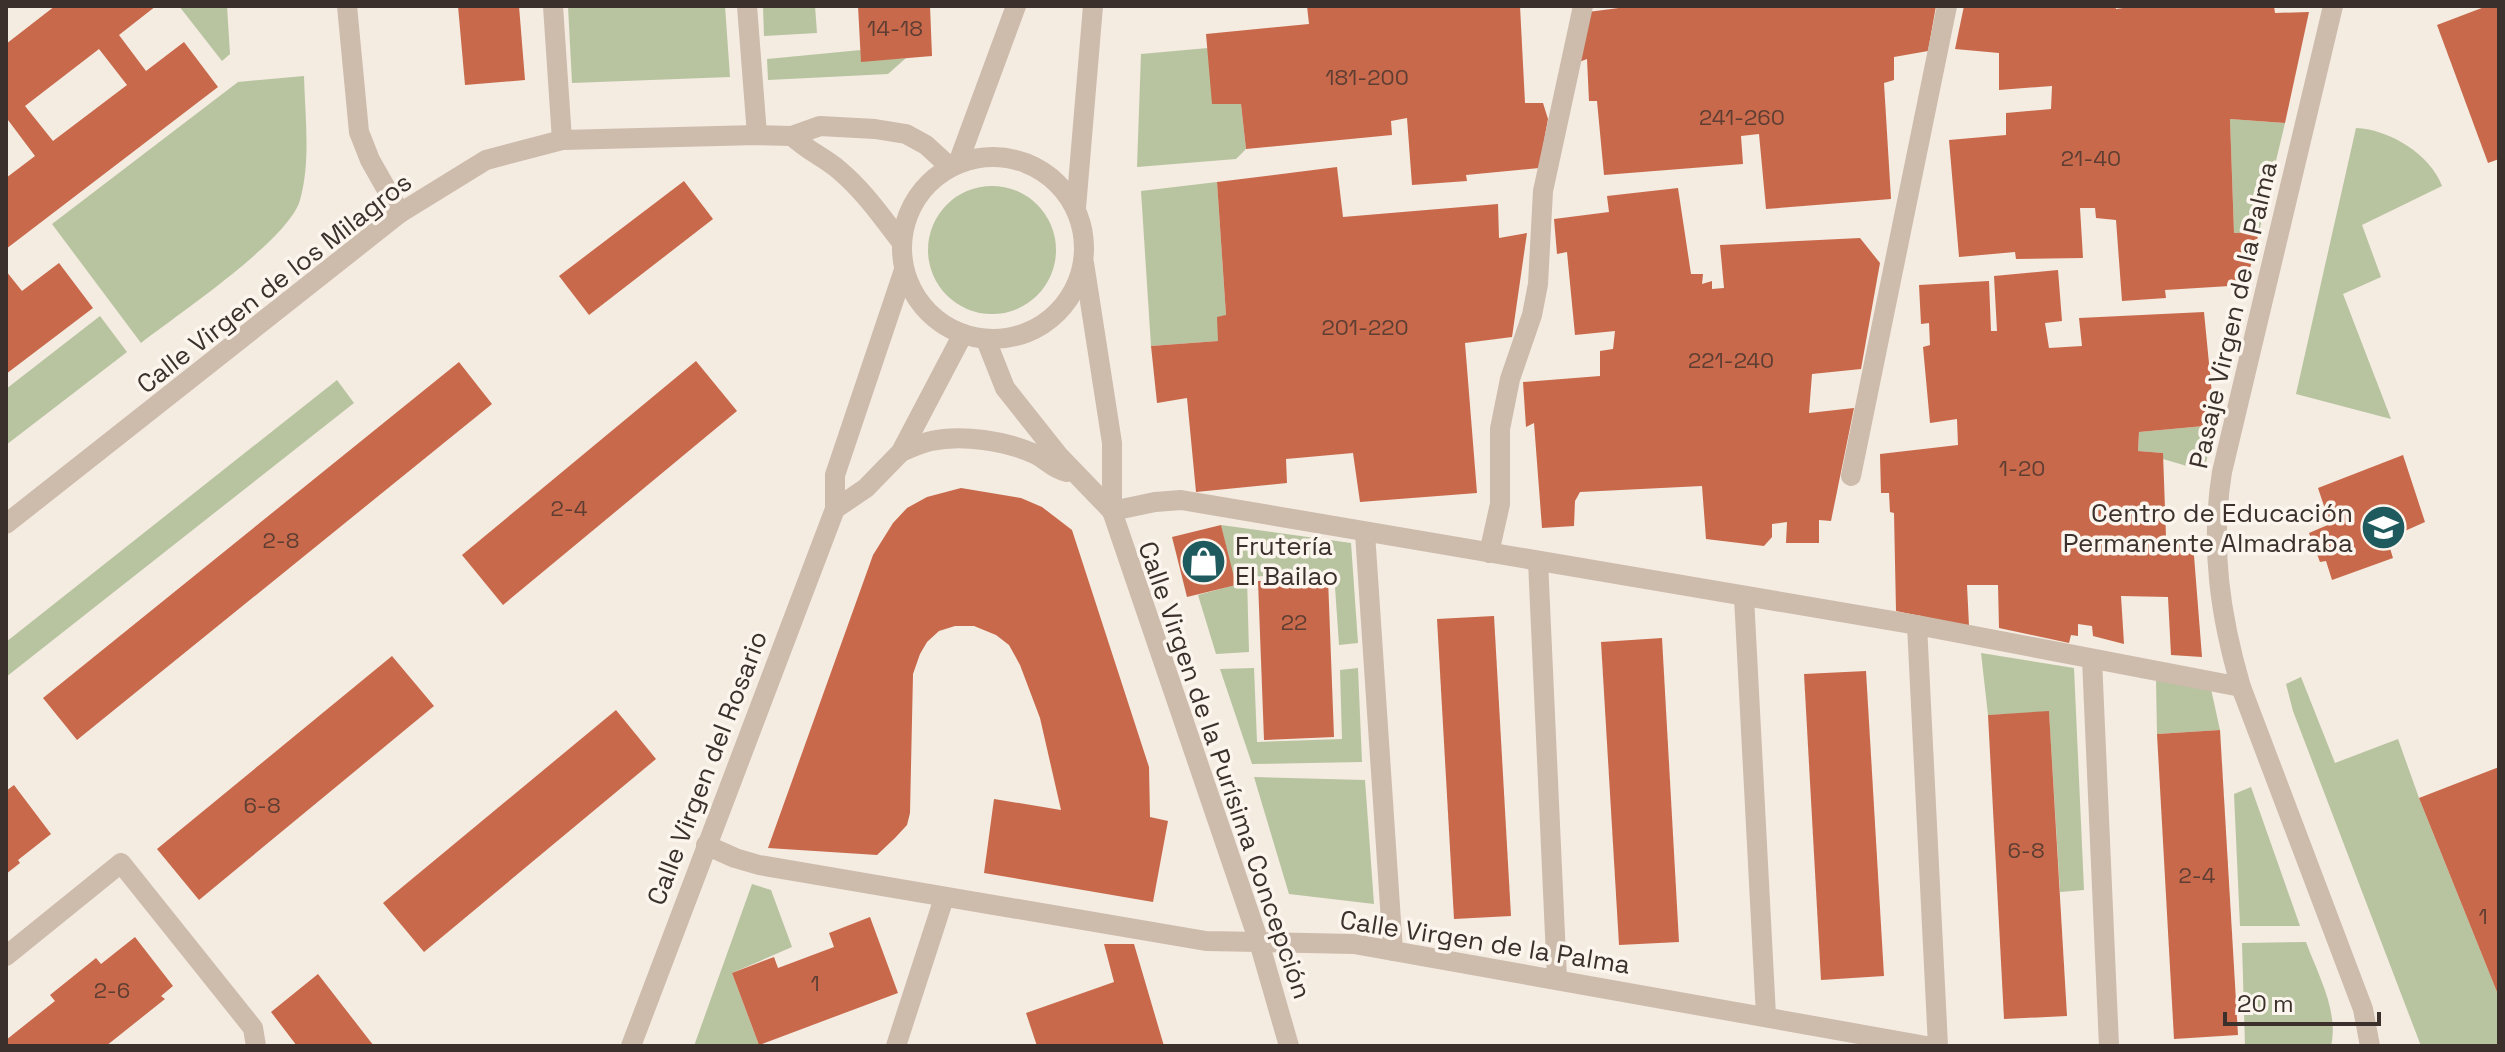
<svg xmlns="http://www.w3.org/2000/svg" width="2505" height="1052" viewBox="0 0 2505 1052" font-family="'Space Grotesk',sans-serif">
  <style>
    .green { fill: #b8c4a0 }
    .building { fill: #c8694b; fill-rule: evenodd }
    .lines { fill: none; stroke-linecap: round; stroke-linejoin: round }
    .minor { stroke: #cdbbac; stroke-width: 20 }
    .labels { text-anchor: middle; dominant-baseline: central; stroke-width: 7; stroke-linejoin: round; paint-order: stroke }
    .number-label { font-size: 22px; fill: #5e3e33 }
    .street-label { font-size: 26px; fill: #3b302b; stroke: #fbf5ee }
    .poi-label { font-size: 26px; fill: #3b302b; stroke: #fbf5ee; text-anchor: end }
  </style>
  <rect width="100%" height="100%" fill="#f4ebe1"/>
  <g class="green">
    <polygon points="179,6 227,6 230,54 222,61"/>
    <polygon points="568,6 725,6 730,77 572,83"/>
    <polygon points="763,6 815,6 817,33 764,36"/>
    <polygon points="1208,48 1241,104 1246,149 1236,159 1137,167 1141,54"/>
    <polygon points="861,50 861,61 906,58 888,74 768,80 767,59"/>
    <path d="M304 76C305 116 311 161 300 200 289 240 178 314 141 343L52 224 238 82Z"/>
    <polygon points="2230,119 2285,123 2259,232 2234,233"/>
    <path d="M2356 128C2389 129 2431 155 2442 186L2362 225 2381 277 2343 294 2391 419 2296 394Z"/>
    <polygon points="1217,182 1226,315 1218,341 1151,346 1141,191"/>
    <circle cx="992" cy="250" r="64"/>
    <polygon points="100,316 127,352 6,445 6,389"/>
    <polygon points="337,380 354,403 6,677 6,642"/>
    <polygon points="2215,425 2204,471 2163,459 2163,453 2138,451 2139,432"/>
    <polygon points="1221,525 1351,543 1358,643 1339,645 1334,572 1247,577 1249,652 1216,654 1198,595 1235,585"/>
    <polygon points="1981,653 2074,668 2084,890 2060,892 2049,712 1988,715"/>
    <polygon points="1254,668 1257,742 1342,739 1340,670 1358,668 1362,762 1252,764 1220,669"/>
    <polygon points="2301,677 2335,763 2398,739 2419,798 2499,997 2499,1046 2421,1046 2293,711 2286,684"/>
    <polygon points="2156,680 2211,689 2220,730 2157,734"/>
    <polygon points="1254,777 1365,780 1374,904 1289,894"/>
    <polygon points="2251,787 2300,926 2240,926 2234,794"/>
    <polygon points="752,884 771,890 792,947 732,973 759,1045 694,1046"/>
    <path d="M2306 942C2318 975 2339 1011 2331 1046H2245L2242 943Z"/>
  </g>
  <g class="building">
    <path d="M55 6H156L119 35 146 71 184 42 218 87 6 249V178L35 156 8 120 6 121V44ZM99 49 127 85 53 141 25 106Z"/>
    <polygon points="458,6 519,6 525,80 465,85"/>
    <polygon points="858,6 930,6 932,56 861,62"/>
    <polygon points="1307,6 1520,6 1525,103 1543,103 1548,119 1539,168 1466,175 1467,181 1412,185 1407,118 1391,121 1392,135 1246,149 1241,104 1212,104 1206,34 1309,24"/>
    <polygon points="1634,6 1936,6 1928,51 1894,57 1894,80 1884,83 1891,199 1766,209 1759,134 1741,136 1743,164 1604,175 1597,101 1589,101 1587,59 1579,62 1588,12"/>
    <polygon points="1964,6 2115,6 2116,9 2137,6 2274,6 2275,13 2309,12 2285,123 2230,119 2234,233 2259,232 2246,285 2165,290 2166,298 2122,301 2116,220 2096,218 2095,208 2080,208 2083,258 2016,259 2015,252 1959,257 1949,140 2006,135 2006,113 2051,109 2052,86 1999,90 1999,53 1955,49"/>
    <polygon points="2487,6 2499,6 2499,159 2488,163 2437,25"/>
    <polygon points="1337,167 1343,217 1498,204 1499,238 1527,233 1512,337 1465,343 1477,493 1360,502 1353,453 1286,459 1287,483 1196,492 1187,398 1157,403 1151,346 1218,341 1217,317 1226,315 1217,182"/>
    <polygon points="684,181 713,219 589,315 559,276"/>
    <polygon points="1678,188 1691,274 1703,274 1702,284 1712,281 1712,289 1724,288 1720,245 1860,238 1880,263 1861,369 1812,374 1809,413 1854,408 1831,521 1819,520 1819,543 1786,543 1787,522 1772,524 1772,537 1764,546 1706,539 1702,486 1580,492 1575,501 1574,526 1542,528 1534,423 1526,427 1523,382 1600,376 1600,351 1613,349 1615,331 1575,335 1567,252 1557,254 1554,219 1609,212 1607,196"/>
    <polygon points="59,263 93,308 6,374 6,271 22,291"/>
    <polygon points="2058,270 2062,321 2045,323 2049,348 2082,346 2079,318 2204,312 2215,425 2139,432 2138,451 2163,453 2166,537 2193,543 2202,657 2171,655 2168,597 2121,596 2124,644 2093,636 2092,626 2078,624 2078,636 2071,635 2069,643 1999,628 1998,585 1967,585 1969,626 1896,611 1894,513 1890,512 1889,493 1881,493 1880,454 1958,445 1957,419 1930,423 1923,347 1930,345 1929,323 1921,324 1919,285 1989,281 1991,331 1997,331 1994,276"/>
    <polygon points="696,361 737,411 503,605 462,555"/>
    <polygon points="459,362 492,404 77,740 43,698"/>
    <polygon points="2403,455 2425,522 2387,539 2393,558 2332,580 2326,561 2320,562 2309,533 2330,524 2318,488"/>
    <polygon points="961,488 1021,498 1042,507 1072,530 1149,767 1150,817 1168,821 1153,902 984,873 994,799 1061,810 1040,718 1020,665 1009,645 996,635 974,626 955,626 939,631 927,642 920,654 913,674 910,813 907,825 895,838 877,855 768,848 873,555 893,523 907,508 927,497"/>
    <polygon points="1221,525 1236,585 1187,597 1172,537"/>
    <polygon points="1328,578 1334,737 1264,740 1258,581"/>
    <polygon points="1494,616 1511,916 1454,919 1437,619"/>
    <polygon points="1662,638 1679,942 1619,945 1601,642"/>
    <polygon points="392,656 434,706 199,900 157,849"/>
    <polygon points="1866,671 1884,976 1821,980 1804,674"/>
    <polygon points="616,710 656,759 424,952 383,903"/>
    <polygon points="2049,711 2067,1016 2004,1019 1988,715"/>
    <polygon points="2220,730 2238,1035 2174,1039 2157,734"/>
    <polygon points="2499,767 2499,997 2419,798"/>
    <polygon points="14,785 51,834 18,860 20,863 6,874 6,791"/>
    <polygon points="870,917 898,993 759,1045 732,973 774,957 778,968 834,947 829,933"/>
    <polygon points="135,937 173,986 161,996 165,999 106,1046 6,1046 6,1040 55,1001 50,995 96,958 101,964"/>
    <polygon points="1104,944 1134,944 1164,1046 1037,1046 1026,1013 1114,982"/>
    <polygon points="318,974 370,1041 374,1046 297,1046 271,1012"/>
  </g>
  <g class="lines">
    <g class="minor">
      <polyline points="347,6 359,132 370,160 400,213"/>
      <polyline points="553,6 562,140"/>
      <polyline points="747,6 757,135"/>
      <path d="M2333 6 2222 472C2210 546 2220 616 2241 687L2363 1009 2370 1046"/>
      <path d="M792 136C809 152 824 157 839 170 864 191 882 217 902 243"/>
      <circle cx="993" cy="248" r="91"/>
      <polyline points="958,163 1016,6"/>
      <polyline points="1076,208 1093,6"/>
      <polyline points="1084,263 1112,443 1112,511 1259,942 1289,1046"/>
      <polyline points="986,340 1005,388 1059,456 1112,511"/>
      <path d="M901 452C911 448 921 443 931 441 962 434 1006 441 1035 454 1049 461 1051 468 1067 472"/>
      <polyline points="1851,476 1947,6"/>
      <polyline points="835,509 866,488 901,452 963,334"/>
      <polyline points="1112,511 1155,502 1181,500 1917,625 1938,1046"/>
      <polyline points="6,524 400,213 486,160 562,140 757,135 792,136 820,126 875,129 906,134 926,145 950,167"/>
      <polyline points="1365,533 1393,951"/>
      <polyline points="1489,553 1500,504 1500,429 1510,379 1532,315 1538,284 1543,191 1583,6"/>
      <polyline points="1538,561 1557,979"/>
      <polyline points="1744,597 1766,1016"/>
      <polyline points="1917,625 2241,687"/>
      <polyline points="2092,659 2109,1046"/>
      <polyline points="706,845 735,858 759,865 1206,941 1354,944 1926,1046"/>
      <polyline points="6,956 121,863 253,1028 256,1046"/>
      <polyline points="631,1046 835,509 835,475 904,270"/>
      <polyline points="896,1046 944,898"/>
    </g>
  </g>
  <defs>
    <symbol id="school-disc" viewBox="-11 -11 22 22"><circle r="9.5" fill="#1f5a5e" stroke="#fbf5ee"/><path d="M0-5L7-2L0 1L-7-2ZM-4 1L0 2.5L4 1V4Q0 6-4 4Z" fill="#fff"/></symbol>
    <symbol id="shop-disc" viewBox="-11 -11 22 22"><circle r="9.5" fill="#1f5a5e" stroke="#fbf5ee"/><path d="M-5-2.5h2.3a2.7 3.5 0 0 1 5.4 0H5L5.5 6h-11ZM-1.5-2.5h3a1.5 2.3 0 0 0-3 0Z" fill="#fff"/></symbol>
  </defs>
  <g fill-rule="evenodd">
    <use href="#school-disc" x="2358" y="502" width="51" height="51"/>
    <use href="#shop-disc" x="1178" y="536" width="51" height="51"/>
  </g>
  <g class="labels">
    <g class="number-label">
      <text x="895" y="28">14-18</text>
      <text x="1367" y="77">181-200</text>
      <text x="1742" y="117">241-260</text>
      <text x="2091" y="158">21-40</text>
      <text x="1365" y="327">201-220</text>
      <text x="1731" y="360">221-240</text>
      <text x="2022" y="468">1-20</text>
      <text x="569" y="508">2-4</text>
      <text x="281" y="540">2-8</text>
      <text x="1294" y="622">22</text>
      <text x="262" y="805">6-8</text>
      <text x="2026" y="850">6-8</text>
      <text x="2197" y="875">2-4</text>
      <text x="2483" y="916">1</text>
      <text x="815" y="983">1</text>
      <text x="112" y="990">2-6</text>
    </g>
    <g class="street-label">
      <text transform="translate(274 283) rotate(-38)">Calle Virgen de los Milagros</text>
      <text transform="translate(2233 315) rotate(-77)">Pasaje Virgen de la Palma</text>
      <text transform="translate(707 768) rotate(-69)">Calle Virgen del Rosario</text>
      <text transform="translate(1225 770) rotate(71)">Calle Virgen de la Purísima Concepción</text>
      <text transform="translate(1485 942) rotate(9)">Calle Virgen de la Palma</text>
    </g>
    <g class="poi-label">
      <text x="2353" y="513">Centro de Educación<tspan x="2353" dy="30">Permanente Almadraba</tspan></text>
      <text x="1235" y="546" text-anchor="start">Frutería<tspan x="1235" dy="30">El Bailao</tspan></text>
    </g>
  </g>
  <rect width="2505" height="1052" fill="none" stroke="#3b302b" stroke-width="16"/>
  <path d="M2225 1012v12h154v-12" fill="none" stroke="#3b302b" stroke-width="4"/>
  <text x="2237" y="1012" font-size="24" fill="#3b302b" stroke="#fbf5ee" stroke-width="6" paint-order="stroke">20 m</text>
</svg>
